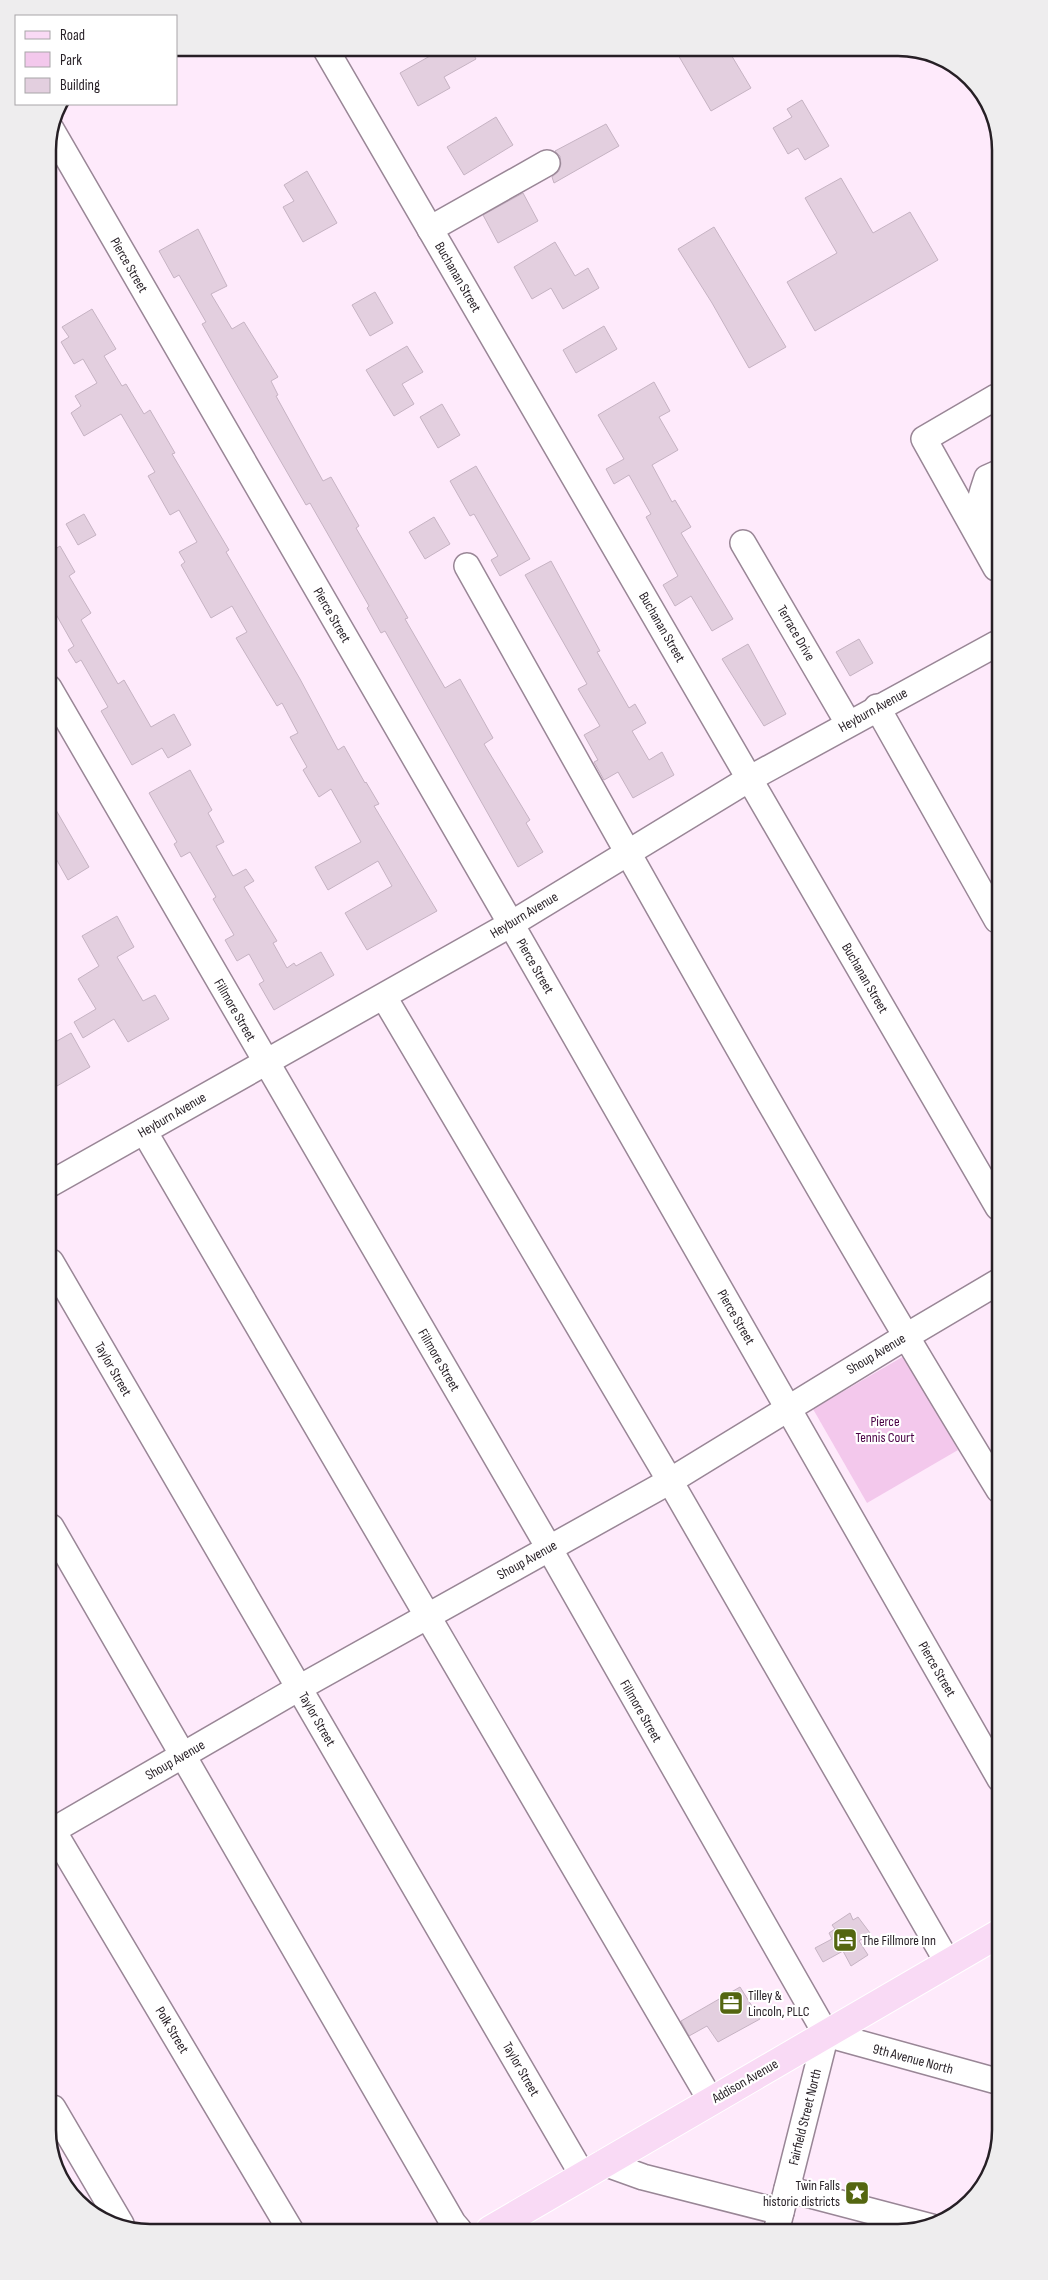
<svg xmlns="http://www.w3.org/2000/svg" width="1048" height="2280" viewBox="0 0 1048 2280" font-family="'Sofia Sans Condensed',sans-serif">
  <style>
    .green { fill: #f3c8ec }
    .building { fill: #e3cfdf; stroke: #c6b3c3 }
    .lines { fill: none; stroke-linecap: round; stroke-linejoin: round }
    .minor-casing { stroke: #998696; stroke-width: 28 }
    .major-casing { stroke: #fff; stroke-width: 30 }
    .minor { stroke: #fff; stroke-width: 25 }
    .major { stroke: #f9daf5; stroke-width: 28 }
    .labels { text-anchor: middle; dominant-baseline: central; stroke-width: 4.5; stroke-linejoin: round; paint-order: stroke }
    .street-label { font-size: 14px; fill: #261f25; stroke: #fff }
    .park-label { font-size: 14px; fill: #4b0346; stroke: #fff }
    .poi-label { font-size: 14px; fill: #261f25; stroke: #fff; text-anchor: start }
    .rim { fill: none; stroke: #261f25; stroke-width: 2.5 }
  </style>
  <rect width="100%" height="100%" fill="#feeafb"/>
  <polygon class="green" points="904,1356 958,1450 867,1503 813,1409"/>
  <g class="building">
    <polygon points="444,48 470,48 476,59 444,77 450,88 418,106 400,73"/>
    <polygon points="674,48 727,48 751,88 711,111"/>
    <polygon points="802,100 829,146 805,160 798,148 788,154 773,128 792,117 787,109"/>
    <polygon points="496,117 513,145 464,175 447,147"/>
    <polygon points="606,124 619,146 554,183 552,177 559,171 561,164 560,156 555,151"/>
    <polygon points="307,171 337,223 303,242 283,207 294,201 284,185"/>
    <polygon points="841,178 873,233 910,212 938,260 815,331 787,282 837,253 805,198"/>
    <polygon points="523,193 538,221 498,243 483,215"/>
    <polygon points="714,227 786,347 749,368 712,303 678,249"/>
    <polygon points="198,229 227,286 211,294 232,329 244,322 278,377 271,381 278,395 276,396 323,481 331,477 359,526 356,528 408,618 405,619 445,688 460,679 493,738 484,744 530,820 526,823 543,852 518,867 385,631 381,633 367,608 369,606 310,503 306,505 232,377 202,324 206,322 179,275 174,278 159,251"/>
    <polygon points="555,242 575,276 588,268 599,288 563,309 551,288 532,299 514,267"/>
    <polygon points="375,292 393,323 370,336 352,305"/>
    <polygon points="92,309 116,349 104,356 122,386 126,384 144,414 150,410 175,453 172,454 229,550 226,552 300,679 338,750 344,746 365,783 366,782 379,804 374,806 437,911 367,950 345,913 392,886 378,861 328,890 315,867 361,842 331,789 319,797 303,770 307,767 290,737 298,733 282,703 277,706 236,638 247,632 232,606 211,618 181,565 185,562 179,552 197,542 179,510 170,515 148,476 155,472 121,414 84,436 71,413 81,406 75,396 97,383 83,359 74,364 61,342 69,337 62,327"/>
    <polygon points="604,326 617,349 576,373 563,350"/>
    <polygon points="407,346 423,372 402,384 414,404 394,416 366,370"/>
    <polygon points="654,382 670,411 659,417 678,450 652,465 672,502 675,500 691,527 681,533 733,619 712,631 691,596 675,606 663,585 678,576 646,517 651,514 629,475 614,484 606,469 624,459 598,415"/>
    <polygon points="442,404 460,435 438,448 420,417"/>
    <polygon points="476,466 530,559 500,576 491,560 498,556 474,514 470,516 450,481"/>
    <polygon points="84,514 96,535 78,545 66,524"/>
    <polygon points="434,517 450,544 425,559 409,532"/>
    <polygon points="60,546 75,572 69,576 91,613 81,620 118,684 124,680 151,727 174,714 191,745 168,758 162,748 132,765 101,711 108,707 81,660 76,663 68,650 74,646 49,602 49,553"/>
    <polygon points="551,561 600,651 597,652 629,708 635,704 646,723 632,731 649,760 662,752 674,775 633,798 618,772 604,780 594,762 598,760 584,735 600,726 578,689 587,684 525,575"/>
    <polygon points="859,639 873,663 850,676 836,652"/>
    <polygon points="748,644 786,714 764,726 722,659"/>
    <polygon points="190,770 212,810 208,813 224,842 216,846 233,876 246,869 254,881 244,887 277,941 273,943 287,968 294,963 296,966 321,952 334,975 274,1010 259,984 264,981 249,954 237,961 225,940 234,935 213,899 216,897 190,852 181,857 174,844 177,842 149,793"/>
    <polygon points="49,798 89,867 68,880 50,848"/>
    <polygon points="117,916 134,947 117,957 143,1001 155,995 169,1019 128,1042 114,1019 83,1038 74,1022 96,1009 78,979 99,966 82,936"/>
    <polygon points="71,1033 90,1067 50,1090 50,1045"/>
    <polygon points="850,1913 853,1920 858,1917 870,1933 859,1941 868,1955 851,1966 843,1951 823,1962 815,1948 832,1939 829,1933 835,1929 832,1925"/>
    <polygon points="740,1987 760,2019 718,2042 707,2026 689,2036 681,2021"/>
  </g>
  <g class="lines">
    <defs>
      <g id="minor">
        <polyline points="325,48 998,1207"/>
        <polyline points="51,129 511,924 1000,1779"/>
        <polyline points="430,229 547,163"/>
        <polyline points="996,397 924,439 996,568"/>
        <path d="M990 530C970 521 982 493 987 478L996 474"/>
        <polyline points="743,543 848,723"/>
        <path d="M467 566C641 876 813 1187 999 1490"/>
        <polyline points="49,688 549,1548 826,2034"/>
        <polyline points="877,707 997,920"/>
        <polyline points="384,997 670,1481 948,1963"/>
        <polyline points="144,1131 711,2101"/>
        <polyline points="50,1184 511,924 749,779 996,644"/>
        <polyline points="51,1262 583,2176"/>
        <polyline points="51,1527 453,2223 459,2230"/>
        <polyline points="52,1829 291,2231"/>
        <polyline points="52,1831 299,1688 670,1481 905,1337 998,1282"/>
        <polyline points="826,2034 1000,2082"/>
        <polyline points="53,2108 121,2224"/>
        <polyline points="604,2163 643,2177 781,2212"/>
        <polyline points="787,2189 932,2227"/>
        <polyline points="777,2228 826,2034"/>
      </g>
      <polyline id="major" points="490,2230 1000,1933"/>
    </defs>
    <use href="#minor" class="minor-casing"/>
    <use href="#major" class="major-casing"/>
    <use href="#minor" class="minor"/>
    <use href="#major" class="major"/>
  </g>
  <defs>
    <symbol id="hotel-square" viewBox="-11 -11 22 22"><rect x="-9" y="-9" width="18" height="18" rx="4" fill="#546610" stroke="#fff"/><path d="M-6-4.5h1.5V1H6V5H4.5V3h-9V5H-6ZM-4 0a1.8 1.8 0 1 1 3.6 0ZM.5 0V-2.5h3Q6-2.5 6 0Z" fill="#fff"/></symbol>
    <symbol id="office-square" viewBox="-11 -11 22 22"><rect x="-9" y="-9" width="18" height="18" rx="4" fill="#546610" stroke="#fff"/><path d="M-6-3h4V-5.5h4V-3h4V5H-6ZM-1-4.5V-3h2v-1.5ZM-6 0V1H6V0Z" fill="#fff"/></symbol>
    <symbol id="sight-square" viewBox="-11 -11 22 22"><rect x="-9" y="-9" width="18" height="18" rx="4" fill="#546610" stroke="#fff"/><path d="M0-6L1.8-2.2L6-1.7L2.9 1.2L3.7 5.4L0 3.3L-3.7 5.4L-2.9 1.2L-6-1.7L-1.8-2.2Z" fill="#fff"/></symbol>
  </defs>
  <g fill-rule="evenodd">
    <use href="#hotel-square" x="831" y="1926" width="28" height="28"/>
    <use href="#office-square" x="717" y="1989" width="28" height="28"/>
    <use href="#sight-square" x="843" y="2179" width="28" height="28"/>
  </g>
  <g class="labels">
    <g class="street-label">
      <text transform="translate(129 265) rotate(60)">Pierce Street</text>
      <text transform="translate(458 277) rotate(60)">Buchanan Street</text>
      <text transform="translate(332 615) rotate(60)">Pierce Street</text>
      <text transform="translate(662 627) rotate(60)">Buchanan Street</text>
      <text transform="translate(796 633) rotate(60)">Terrace Drive</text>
      <text transform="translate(873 710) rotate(-29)">Heyburn Avenue</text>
      <text transform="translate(524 915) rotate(-31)">Heyburn Avenue</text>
      <text transform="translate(535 966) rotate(60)">Pierce Street</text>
      <text transform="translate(865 978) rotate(60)">Buchanan Street</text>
      <text transform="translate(235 1010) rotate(60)">Fillmore Street</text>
      <text transform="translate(172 1115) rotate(-30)">Heyburn Avenue</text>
      <text transform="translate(736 1317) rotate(60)">Pierce Street</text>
      <text transform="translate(876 1354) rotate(-31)">Shoup Avenue</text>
      <text transform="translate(439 1360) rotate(60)">Fillmore Street</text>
      <text transform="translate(113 1369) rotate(60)">Taylor Street</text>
      <text transform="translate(527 1560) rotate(-29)">Shoup Avenue</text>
      <text transform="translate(937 1669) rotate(60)">Pierce Street</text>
      <text transform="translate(641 1711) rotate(60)">Fillmore Street</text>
      <text transform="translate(317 1719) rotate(60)">Taylor Street</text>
      <text transform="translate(175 1760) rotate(-30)">Shoup Avenue</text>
      <text transform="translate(172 2030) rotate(59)">Polk Street</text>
      <text transform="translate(913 2059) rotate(15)">9th Avenue North</text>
      <text transform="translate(521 2069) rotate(60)">Taylor Street</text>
      <text transform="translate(745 2081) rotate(-30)">Addison Avenue</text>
      <text transform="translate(805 2117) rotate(-76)">Fairfield Street North</text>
    </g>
    <g class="park-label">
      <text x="885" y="1421">Pierce<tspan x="885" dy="16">Tennis Court</tspan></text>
    </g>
    <g class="poi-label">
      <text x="862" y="1940">The Fillmore Inn</text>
      <text x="748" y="1995">Tilley &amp;<tspan x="748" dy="16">Lincoln, PLLC</tspan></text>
      <text x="840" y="2185" text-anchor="end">Twin Falls<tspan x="840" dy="16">historic districts</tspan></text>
    </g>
  </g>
  <path d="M0 0H1048V2280H0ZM150 56H898A94 94 0 0 1 992 150V2130A94 94 0 0 1 898 2224H150A94 94 0 0 1 56 2130V150A94 94 0 0 1 150 56Z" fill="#eeedee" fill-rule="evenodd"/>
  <path class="rim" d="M150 56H898A94 94 0 0 1 992 150V2130A94 94 0 0 1 898 2224H150A94 94 0 0 1 56 2130V150A94 94 0 0 1 150 56Z"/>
  <rect x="15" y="15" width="162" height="90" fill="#ffffff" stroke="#a8a5a8"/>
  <rect x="25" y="31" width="25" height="8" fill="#f9daf5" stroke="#a8a5a8"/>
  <text x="60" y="40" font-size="15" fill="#261f25">Road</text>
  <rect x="25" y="52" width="25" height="15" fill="#f3c8ec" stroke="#a8a5a8"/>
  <text x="60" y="65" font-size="15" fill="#261f25">Park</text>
  <rect x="25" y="78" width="25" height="15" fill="#e3cfdf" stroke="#a8a5a8"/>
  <text x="60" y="90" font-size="15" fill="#261f25">Building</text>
</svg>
